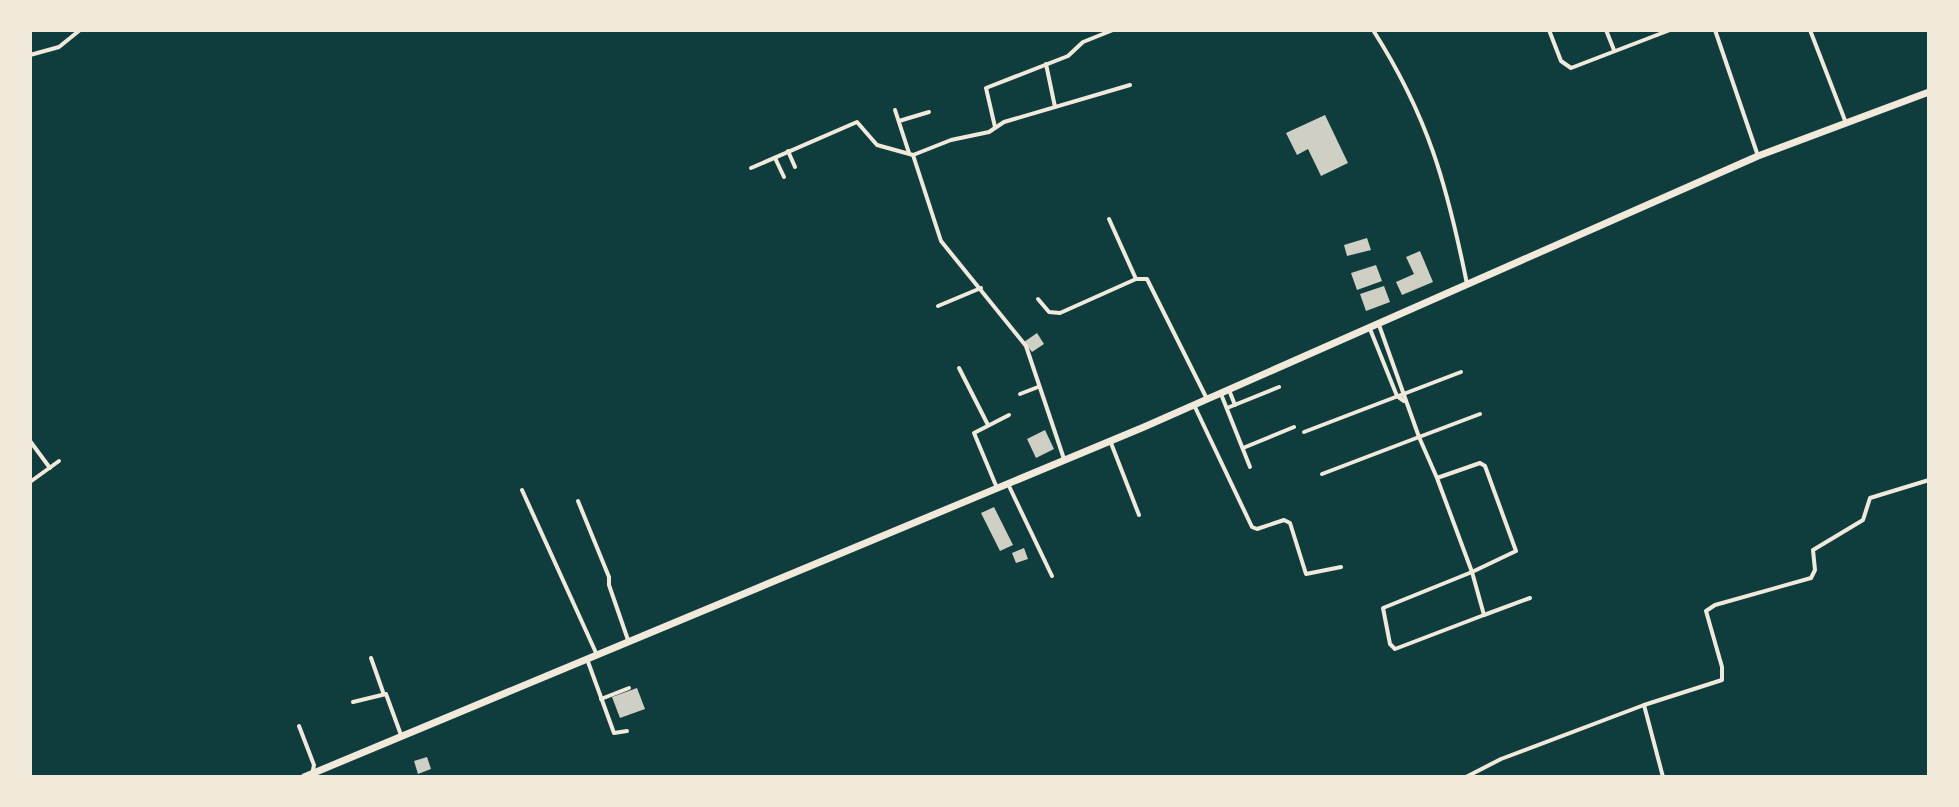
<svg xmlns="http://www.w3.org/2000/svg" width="1959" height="807" viewBox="0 0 1959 807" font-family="'Archivo Narrow',sans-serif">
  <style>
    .building { fill: #cfcfc3 }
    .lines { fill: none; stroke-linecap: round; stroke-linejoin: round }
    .minor { stroke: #f1e9da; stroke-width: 4 }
    .primary { stroke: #f1e9da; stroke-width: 7 }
  </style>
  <rect width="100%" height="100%" fill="#0f3d3e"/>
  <g class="building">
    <polygon points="1325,115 1348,163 1321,176 1308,149 1297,155 1286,133"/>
    <polygon points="1367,238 1371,250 1347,256 1344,245"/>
    <polygon points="1420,251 1433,282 1402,295 1396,282 1414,274 1406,257"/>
    <polygon points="1376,265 1382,281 1357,290 1351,273"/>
    <polygon points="1384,286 1390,302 1366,311 1360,294"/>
    <polygon points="1037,333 1044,344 1032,352 1024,342"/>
    <polygon points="1045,430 1054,449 1036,458 1027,439"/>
    <polygon points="994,507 1013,545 1000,551 981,513"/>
    <polygon points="1024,548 1028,559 1016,563 1012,553"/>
    <polygon points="637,688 645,709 620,718 612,697"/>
    <polygon points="427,757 431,769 418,774 414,761"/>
  </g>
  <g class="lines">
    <g class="minor">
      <path d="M1373 30C1428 116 1447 185 1467 284"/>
      <polyline points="1549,30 1561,61 1571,68 1670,30"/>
      <polyline points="1606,30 1614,50"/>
      <polyline points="1715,30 1758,156"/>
      <polyline points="1810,30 1846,123"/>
      <polyline points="30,55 59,47 80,30"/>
      <polyline points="1046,64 1055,107"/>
      <polyline points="895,110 909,153"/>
      <polyline points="899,121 929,112"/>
      <polyline points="995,127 986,88 1068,56 1083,42 1113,30"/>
      <polyline points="788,151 795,167"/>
      <polyline points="913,155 951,140 989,132 1004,122 1130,85"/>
      <polyline points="775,158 784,177"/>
      <polyline points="751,168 857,122 877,145 913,155 941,241 1026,346 1064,459"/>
      <polyline points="1109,219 1136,279"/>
      <polyline points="1038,299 1049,312 1060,313 1136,279 1147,279 1207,399"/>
      <polyline points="938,306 981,288"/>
      <polyline points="1370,329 1397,396 1404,401"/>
      <polyline points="959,368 988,425"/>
      <polyline points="1229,390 1235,405"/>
      <polyline points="1020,394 1038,387"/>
      <polyline points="1221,394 1250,467"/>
      <polyline points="1194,405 1252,527 1257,529 1284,520 1290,523 1306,574 1341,567"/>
      <polyline points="1227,408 1279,387"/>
      <polyline points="1304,432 1461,372"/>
      <polyline points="30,441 50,468"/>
      <polyline points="1111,443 1139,515"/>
      <polyline points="1243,448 1294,427"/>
      <polyline points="1322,474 1419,437 1379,325"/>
      <polyline points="1437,478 1472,572 1383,608 1390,644 1395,649 1484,615 1472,572 1516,551 1485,466 1480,463 1437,478 1419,437 1480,414"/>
      <polyline points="30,482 59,461"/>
      <polyline points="1008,484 1052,576"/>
      <polyline points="997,488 974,433 1009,415"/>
      <polyline points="522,490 597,655"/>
      <polyline points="578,501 609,577 609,585 628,640"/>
      <polyline points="1484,615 1530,598"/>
      <polyline points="371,658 383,692"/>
      <polyline points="587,659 614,733 627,731"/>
      <polyline points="601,699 629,688"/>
      <polyline points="353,702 386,694 401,735"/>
      <polyline points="299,726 314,765 312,775"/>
      <polyline points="30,776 31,777"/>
      <polyline points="1466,777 1501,759 1644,705"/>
      <polyline points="1663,777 1644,705 1722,680 1722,667 1706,611 1715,605 1811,578 1815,570 1813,550 1863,520 1870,498 1929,480"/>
    </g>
    <polyline class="primary" points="304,777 1144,427 1758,156 1929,92"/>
  </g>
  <rect width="1959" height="807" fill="none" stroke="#f1e9da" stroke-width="64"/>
</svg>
